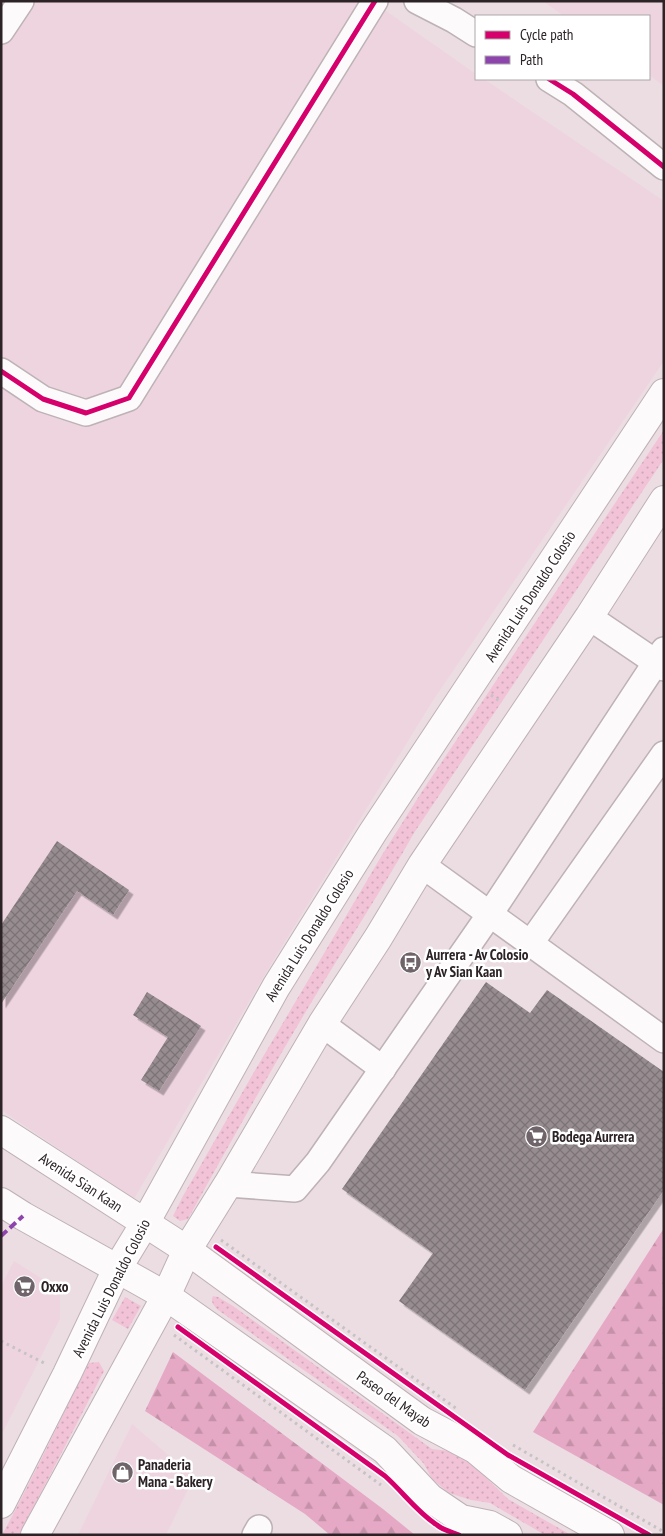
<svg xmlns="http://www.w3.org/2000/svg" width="665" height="1536" viewBox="0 0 665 1536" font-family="'PT Sans Narrow',sans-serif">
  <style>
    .built { fill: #eed4df }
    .grass { fill: url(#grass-dots) }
    .forest { fill: url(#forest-firs) }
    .building { fill: url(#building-cross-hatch); filter: url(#shadow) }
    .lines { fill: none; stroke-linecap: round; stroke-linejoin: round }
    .minor-casing { stroke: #bdb2b6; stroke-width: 28 }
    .major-casing { stroke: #bdb2b6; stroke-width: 30 }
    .path { stroke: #c7c2c4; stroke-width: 3; stroke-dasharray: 2.5 4; stroke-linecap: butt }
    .minor { stroke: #fcfafb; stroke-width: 25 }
    .major { stroke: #fcfafb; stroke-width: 28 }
    .quiet { stroke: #8e44ad; stroke-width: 4; stroke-dasharray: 8 4; stroke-linecap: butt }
    .cycleway-casing { stroke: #fff; stroke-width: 8 }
    .cycleway { stroke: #d6006c; stroke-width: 5 }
    .labels { text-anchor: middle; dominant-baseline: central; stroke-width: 5; stroke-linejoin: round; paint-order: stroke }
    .street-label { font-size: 15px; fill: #2c2327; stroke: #fff }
    .poi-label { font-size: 15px; font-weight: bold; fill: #2c2327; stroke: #fff; text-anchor: start }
  </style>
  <defs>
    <pattern id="grass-dots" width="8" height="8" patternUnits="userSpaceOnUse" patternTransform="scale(1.25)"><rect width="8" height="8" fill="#f2c3d7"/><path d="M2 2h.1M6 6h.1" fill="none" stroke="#d0a7b9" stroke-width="1.8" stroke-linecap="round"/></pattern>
    <pattern id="forest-firs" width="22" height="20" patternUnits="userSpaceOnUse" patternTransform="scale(1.25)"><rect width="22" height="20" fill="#e5a9c5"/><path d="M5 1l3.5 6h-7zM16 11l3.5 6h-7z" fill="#c591a9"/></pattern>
    <pattern id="building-cross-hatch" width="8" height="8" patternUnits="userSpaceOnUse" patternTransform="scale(1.25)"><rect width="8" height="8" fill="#978d91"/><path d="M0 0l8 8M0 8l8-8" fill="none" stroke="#7b7376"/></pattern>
    <filter id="shadow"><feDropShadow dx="4.5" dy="4.5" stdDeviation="0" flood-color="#0004"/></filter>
  </defs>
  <rect width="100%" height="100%" fill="#ecdde3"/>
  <g class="built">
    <polygon points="1,1 372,1 476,74 476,79 484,79 664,201 664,361 432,702 270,966 134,1199 1,1110"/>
    <polygon points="543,1 664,1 664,86 649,75 649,16 564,16"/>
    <polygon points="14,1261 60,1290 60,1319 1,1436 1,1286"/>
    <polygon points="132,1424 194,1477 166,1535 78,1535"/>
  </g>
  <g class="grass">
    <path d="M664 430V459L414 833C382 890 347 943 314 998 270 1071 229 1145 188 1219L180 1221 173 1216 183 1196 254 1072 382 855 421 793Z"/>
    <path d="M213 1296 218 1297 233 1306 432 1449 449 1451 467 1459 508 1499 571 1535H545L490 1503 471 1500 449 1493 432 1479 424 1464 398 1436 218 1310C214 1306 210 1302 213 1296Z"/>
    <polygon points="125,1297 141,1306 128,1329 112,1320"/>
    <path d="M99 1362 104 1371 19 1535H2C33 1478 60 1420 89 1363Z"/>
  </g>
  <g class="forest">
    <polygon points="664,1228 664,1505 533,1432"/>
    <polygon points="173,1352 383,1509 415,1535 330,1535 305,1514 145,1411"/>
  </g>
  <g class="building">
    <polygon points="57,841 129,890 113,915 77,891 1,1004 1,925"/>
    <polygon points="486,982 530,1013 547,990 664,1072 664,1190 525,1390 399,1301 433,1253 342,1189"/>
    <polygon points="147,992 201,1026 159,1091 141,1080 168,1037 133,1015"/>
  </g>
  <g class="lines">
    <defs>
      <g id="minor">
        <polyline points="417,1 454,20 476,34"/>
        <polyline points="1,31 21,1"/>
        <polyline points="549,79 573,94 664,167"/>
        <polyline points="1,371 43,399 86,413 129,398 375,1"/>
        <polyline points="589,617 664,668"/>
        <polyline points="422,865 664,1040"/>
        <polyline points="530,944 664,754"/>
        <polyline points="322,1024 383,1069"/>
        <polyline points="228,1184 295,1189 318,1162 490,914 664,650"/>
        <polyline points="255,1535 259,1528"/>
      </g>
      <g id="major">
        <polyline points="1,1130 187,1250 422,1421 475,1449 511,1479 610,1535"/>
        <polyline points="1,1202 23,1216 166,1296 186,1310 385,1450 430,1498 461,1519 490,1525 508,1535"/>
        <polyline points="1,1504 67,1374 117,1269 145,1223 276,987 373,832 664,393"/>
        <polyline points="35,1535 166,1296 187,1250 228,1184 322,1024 378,938 422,865 589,617 664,500"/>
      </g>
    </defs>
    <use href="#minor" class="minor-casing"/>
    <use href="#major" class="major-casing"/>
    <g class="path">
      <polyline points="491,695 501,702"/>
      <polyline points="221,1240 457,1409"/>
      <polyline points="174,1335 381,1485"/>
      <polyline points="1,1341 46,1364"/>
      <polyline points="513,1445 664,1532"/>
    </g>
    <use href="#minor" class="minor"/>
    <use href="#major" class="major"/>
    <polyline class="quiet" points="1,1236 23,1216"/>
    <defs>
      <g id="cycleway">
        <polyline points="549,79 573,94 664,167"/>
        <polyline points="1,371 43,399 86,413 129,398 375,1"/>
        <polyline points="216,1247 508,1455 649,1535"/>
        <path d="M178 1327 385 1476C403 1492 417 1512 437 1525 443 1530 452 1532 459 1535"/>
      </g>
    </defs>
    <use href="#cycleway" class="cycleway-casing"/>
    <use href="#cycleway" class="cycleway"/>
  </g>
  <defs>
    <symbol id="bus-disc" viewBox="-11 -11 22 22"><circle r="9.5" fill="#6f6469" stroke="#fff"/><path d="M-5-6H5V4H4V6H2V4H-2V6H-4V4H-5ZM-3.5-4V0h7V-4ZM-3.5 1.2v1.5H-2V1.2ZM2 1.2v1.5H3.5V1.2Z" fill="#fff"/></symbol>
    <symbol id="supermarket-disc" viewBox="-11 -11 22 22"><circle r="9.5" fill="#6f6469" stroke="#fff"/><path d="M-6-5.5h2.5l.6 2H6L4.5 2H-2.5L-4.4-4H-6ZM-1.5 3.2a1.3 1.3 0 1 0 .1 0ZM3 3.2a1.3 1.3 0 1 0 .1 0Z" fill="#fff"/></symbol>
    <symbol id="shop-disc" viewBox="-11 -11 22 22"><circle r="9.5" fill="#6f6469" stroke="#fff"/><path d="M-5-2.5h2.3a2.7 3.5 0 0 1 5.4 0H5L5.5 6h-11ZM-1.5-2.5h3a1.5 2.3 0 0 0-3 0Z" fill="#fff"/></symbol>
  </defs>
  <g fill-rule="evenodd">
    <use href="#bus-disc" x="398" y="950" width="25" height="25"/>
    <use href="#supermarket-disc" x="524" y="1124" width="25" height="25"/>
    <use href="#supermarket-disc" x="12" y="1274" width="25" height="25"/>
    <use href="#shop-disc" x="110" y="1460" width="25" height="25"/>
  </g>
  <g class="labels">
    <g class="street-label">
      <text transform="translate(530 596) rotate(-57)">Avenida Luis Donaldo Colosio</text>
      <text transform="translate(309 935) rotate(-58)">Avenida Luis Donaldo Colosio</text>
      <text transform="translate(81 1182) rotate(33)">Avenida Sian Kaan</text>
      <text transform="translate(111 1288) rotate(-63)">Avenida Luis Donaldo Colosio</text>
      <text transform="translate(394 1399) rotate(35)">Paseo del Mayab</text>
    </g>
    <g class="poi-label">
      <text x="426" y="954">Aurrera - Av Colosio<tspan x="426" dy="17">y Av Sian Kaan</tspan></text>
      <text x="552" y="1136">Bodega Aurrera</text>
      <text x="41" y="1286">Oxxo</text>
      <text x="138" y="1464">Panaderia<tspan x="138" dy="17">Mana - Bakery</tspan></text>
    </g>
  </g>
  <rect width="665" height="1536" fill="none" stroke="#2c2327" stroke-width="5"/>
  <rect x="475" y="15" width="175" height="65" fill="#ffffff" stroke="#aba7a9"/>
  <rect x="485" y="31" width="25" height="8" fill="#d6006c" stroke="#aba7a9"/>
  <text x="520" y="40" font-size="15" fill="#2c2327">Cycle path</text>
  <rect x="485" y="56" width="25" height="8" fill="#8e44ad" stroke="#aba7a9"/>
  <text x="520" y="65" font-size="15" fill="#2c2327">Path</text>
</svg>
